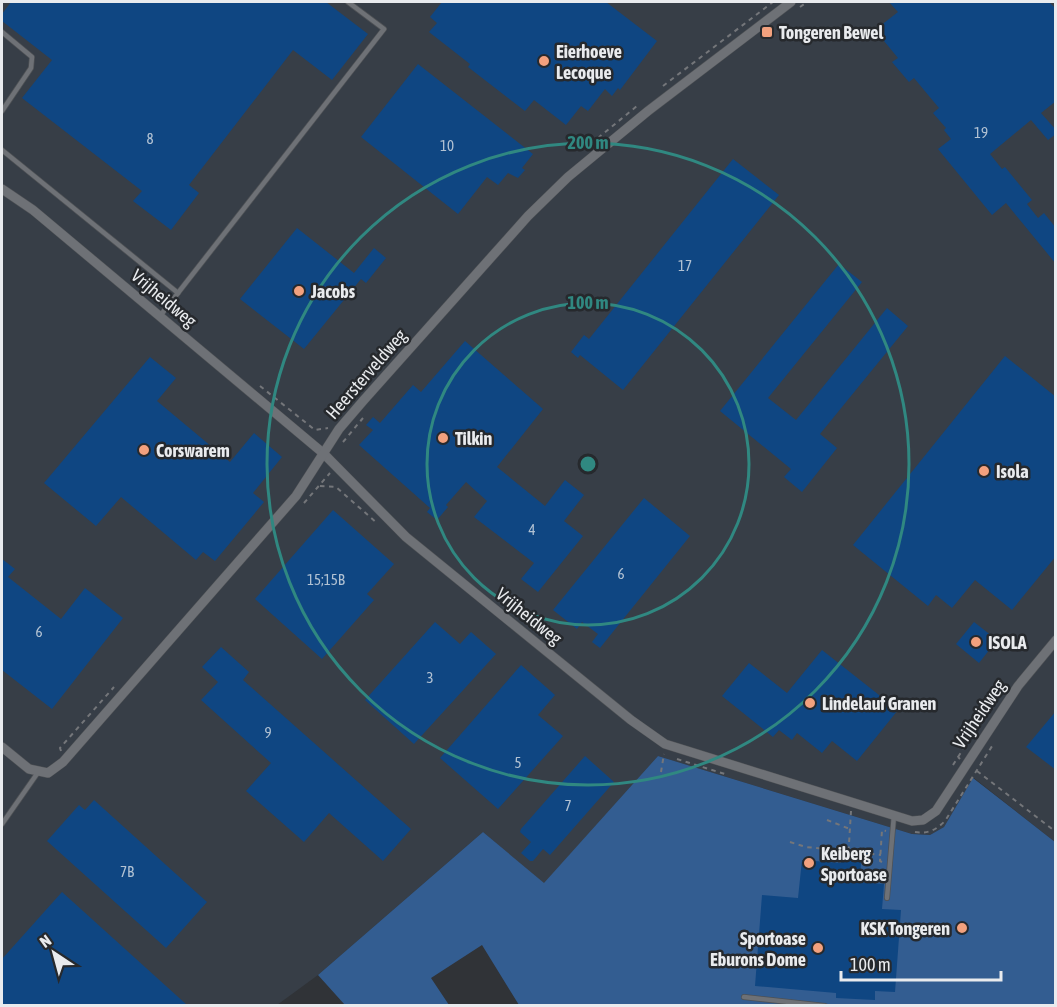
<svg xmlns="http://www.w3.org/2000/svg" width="1057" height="1007" viewBox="0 0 1057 1007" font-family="'Asap Condensed',sans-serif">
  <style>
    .built { fill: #373e47 }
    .green { fill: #335d91 }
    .building { fill: #0f4682 }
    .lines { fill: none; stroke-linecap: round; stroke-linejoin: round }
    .lane-casing { stroke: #4e5155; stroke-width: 6 }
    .street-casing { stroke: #4e5155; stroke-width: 10 }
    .path { stroke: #74767a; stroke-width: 2; stroke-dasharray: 4.5 4.5; stroke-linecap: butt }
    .lane { stroke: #6e7176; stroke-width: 4.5 }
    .street { stroke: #6e7176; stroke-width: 9 }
    .ring { fill: none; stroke: #308881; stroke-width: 3 }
    .poi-dot { fill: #f2a17e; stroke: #26292d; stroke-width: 2 }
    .labels { text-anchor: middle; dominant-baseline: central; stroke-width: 5; stroke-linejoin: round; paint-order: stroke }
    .number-label { font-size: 15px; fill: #b2c2d3 }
    .poi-label { font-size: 18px; font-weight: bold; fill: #e9ebee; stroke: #26292d; text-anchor: start }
    .street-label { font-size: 18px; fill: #e9ebee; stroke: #26292d }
    .centre { fill: #308881; stroke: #26292d; stroke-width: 3 }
    .ring-label { font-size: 18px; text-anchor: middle; font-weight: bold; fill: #308881; stroke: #26292d; stroke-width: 5; stroke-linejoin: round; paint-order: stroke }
  </style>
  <rect width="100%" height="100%" fill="#303337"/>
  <polygon class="built" points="2,2 1055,2 1055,842 974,778 944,827 930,835 912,834 658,756 544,884 483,832 318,975 277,1005 2,1005"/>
  <polygon class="green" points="658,756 912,834 930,835 944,827 973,778 1055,842 1055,1005 519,1005 482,945 431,978 449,1005 345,1005 318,975 483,832 544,883"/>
  <g class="building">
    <polygon points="11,2 326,2 368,34 332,80 293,50 189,185 199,193 171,230 133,201 142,191 22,98 52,60 2,21 2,14"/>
    <polygon points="442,2 606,2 657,41 620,90 618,88 612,96 605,89 588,111 581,106 566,125 534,100 525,111 468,67 470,64 429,32 437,23 430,17"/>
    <polygon points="889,2 1049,2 1056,9 1056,101 1041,113 1056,130 1056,134 1048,140 1031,120 990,154 1002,169 1005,167 1032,200 1027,204 1038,218 1044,213 1056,228 1056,264 1006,203 992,215 938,149 951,139 944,130 946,128 933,113 939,108 914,78 909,82 892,62 898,58 875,30 898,12"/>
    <polygon points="418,64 533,154 522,168 525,170 518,178 508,173 498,185 487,177 458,214 361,137"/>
    <polygon points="733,159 779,195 623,390 580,355 578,358 571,352 584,335 589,339"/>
    <polygon points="297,228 354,273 374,248 386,258 366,283 361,279 304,349 240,299"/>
    <polygon points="839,264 862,282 768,398 796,420 887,308 908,326 820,434 837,448 802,492 784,477 791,469 720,411"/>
    <polygon points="465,341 543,409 497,467 545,506 565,480 584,495 564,521 583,536 538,592 521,579 534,563 474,517 487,501 466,482 446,505 448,507 437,520 427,512 430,508 359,445 373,430 366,425 373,417 380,423 413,385 421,392"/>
    <polygon points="1005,356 1056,397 1056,556 1012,610 975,580 952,608 936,595 928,606 853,545"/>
    <polygon points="150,357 176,378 157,401 230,462 254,433 282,457 253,493 264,502 215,561 203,552 196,560 121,497 96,526 44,483"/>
    <polygon points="644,498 690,536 600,648 592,642 598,634 582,622 577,629 553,610"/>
    <polygon points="333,510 394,564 367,594 374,600 322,659 255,599"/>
    <polygon points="2,559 15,569 8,577 61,619 85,588 123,618 52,709 2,670"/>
    <polygon points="435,622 460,644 471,632 496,654 414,744 365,700"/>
    <polygon points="974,622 997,640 979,663 956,644"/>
    <polygon points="221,647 249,672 243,680 411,829 383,861 329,813 304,842 246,791 271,763 201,700 218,682 202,667"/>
    <polygon points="822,650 898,710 857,761 832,741 822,753 797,733 792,740 779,730 773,737 722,696 749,663 787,693"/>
    <polygon points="521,665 555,695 538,715 563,736 498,809 440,758"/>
    <polygon points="1056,711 1056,770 1026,747"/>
    <polygon points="585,756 614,782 550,855 543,849 533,861 530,861 521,853 531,842 520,832 521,829"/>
    <polygon points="94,800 207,902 166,948 47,841 79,805 85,810"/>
    <polygon points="841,859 861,861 860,882 884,884 882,909 901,910 895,992 875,991 875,1000 836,998 836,993 755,986 762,895 798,898 802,860 841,863"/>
    <polygon points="62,892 187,1005 2,1005 2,959"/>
  </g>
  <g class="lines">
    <defs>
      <g id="lane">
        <polyline points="2,32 32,57 31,68 2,111"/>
        <polyline points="2,150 178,293"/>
        <polyline points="160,316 384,29 348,2"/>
        <polyline points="2,824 39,771"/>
        <polyline points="887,898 894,815"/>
        <polyline points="744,997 825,1006"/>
      </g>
      <g id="street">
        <polyline points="2,189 33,210 323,453 406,537 631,720 665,744 912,821 923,820 936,811 1018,686 1056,640"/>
        <polyline points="2,747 29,769 48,773 63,762 296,496 339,429 363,401 528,216 568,177 648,111 791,2"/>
      </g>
    </defs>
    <use href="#lane" class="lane-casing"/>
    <use href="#street" class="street-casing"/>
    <g class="path">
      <polyline points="800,7 807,2"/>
      <polyline points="663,86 773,2"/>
      <polyline points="598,138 637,106"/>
      <polyline points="260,386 315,430 328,428"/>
      <polyline points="343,442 363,418"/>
      <polyline points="320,486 336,487 378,524"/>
      <polyline points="304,503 330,473"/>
      <polyline points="61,751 60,748 114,687"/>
      <polyline points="958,757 994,701 997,698"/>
      <polyline points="677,759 728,775"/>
      <polyline points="953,765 958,757 960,759"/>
      <polyline points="977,771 1056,832"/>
      <polyline points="661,772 664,754"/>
      <polyline points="827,820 850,829"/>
      <path d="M915 832C928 834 936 830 945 821L994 743"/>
      <polyline points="790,842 806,847 881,855"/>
      <polyline points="848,860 851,811"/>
      <polyline points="882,862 880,861 882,830 886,831"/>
    </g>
    <use href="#lane" class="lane"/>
    <use href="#street" class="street"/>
  </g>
  <g class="ring">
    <circle cx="588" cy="464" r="161"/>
    <circle cx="588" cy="464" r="321"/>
  </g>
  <g class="poi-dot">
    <rect x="761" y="26" width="12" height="12" rx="3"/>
    <circle cx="544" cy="61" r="6"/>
    <circle cx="299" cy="291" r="6"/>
    <circle cx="443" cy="438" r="6"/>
    <circle cx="144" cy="450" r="6"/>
    <circle cx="984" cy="471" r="6"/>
    <circle cx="976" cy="642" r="6"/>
    <circle cx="810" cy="703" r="6"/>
    <circle cx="809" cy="863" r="6"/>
    <circle cx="962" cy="928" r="6"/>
    <circle cx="818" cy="948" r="6"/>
  </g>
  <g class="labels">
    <g class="number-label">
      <text x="981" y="132">19</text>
      <text x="150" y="138">8</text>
      <text x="447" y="145">10</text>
      <text x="685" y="265">17</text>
      <text x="532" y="529">4</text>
      <text x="621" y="573">6</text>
      <text x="326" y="579">15;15B</text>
      <text x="39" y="631">6</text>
      <text x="430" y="677">3</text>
      <text x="268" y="732">9</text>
      <text x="518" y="762">5</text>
      <text x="568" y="805">7</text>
      <text x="127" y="871">7B</text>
    </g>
    <g class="poi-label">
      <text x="779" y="32">Tongeren Bewel</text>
      <text x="556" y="51">Eierhoeve<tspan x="556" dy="21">Lecoque</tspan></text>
      <text x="311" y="291">Jacobs</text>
      <text x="455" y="438">Tilkin</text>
      <text x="156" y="450">Corswarem</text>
      <text x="996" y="471">Isola</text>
      <text x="988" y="642">ISOLA</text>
      <text x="822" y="703">Lindelauf Granen</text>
      <text x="821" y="853">Keiberg<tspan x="821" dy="21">Sportoase</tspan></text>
      <text x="950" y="928" text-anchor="end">KSK Tongeren</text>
      <text x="806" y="938" text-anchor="end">Sportoase<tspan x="806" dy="21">Eburons Dome</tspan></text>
    </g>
    <g class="street-label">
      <text transform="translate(164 298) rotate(40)">Vrijheidweg</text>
      <text transform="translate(366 374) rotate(-49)">Heersterveldweg</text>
      <text transform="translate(529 616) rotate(39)">Vrijheidweg</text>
      <text transform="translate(979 714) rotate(-56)">Vrijheidweg</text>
    </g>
  </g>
  <circle cx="588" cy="464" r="9" class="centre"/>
  <g class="ring-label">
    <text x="588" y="149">200 m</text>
    <text x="588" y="309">100 m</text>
  </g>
  <rect width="1057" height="1007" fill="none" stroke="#e9ebee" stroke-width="6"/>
  <g transform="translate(54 953) rotate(324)" stroke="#26292d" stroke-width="4.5" paint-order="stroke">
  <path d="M0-4.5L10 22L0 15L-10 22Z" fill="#e9ebee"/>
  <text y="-9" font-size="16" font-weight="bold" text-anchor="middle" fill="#e9ebee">N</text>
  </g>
  <path d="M841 971v9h160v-9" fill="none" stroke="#e9ebee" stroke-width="3"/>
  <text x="850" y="971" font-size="18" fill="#e9ebee" stroke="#26292d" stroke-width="4.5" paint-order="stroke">100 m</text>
</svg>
